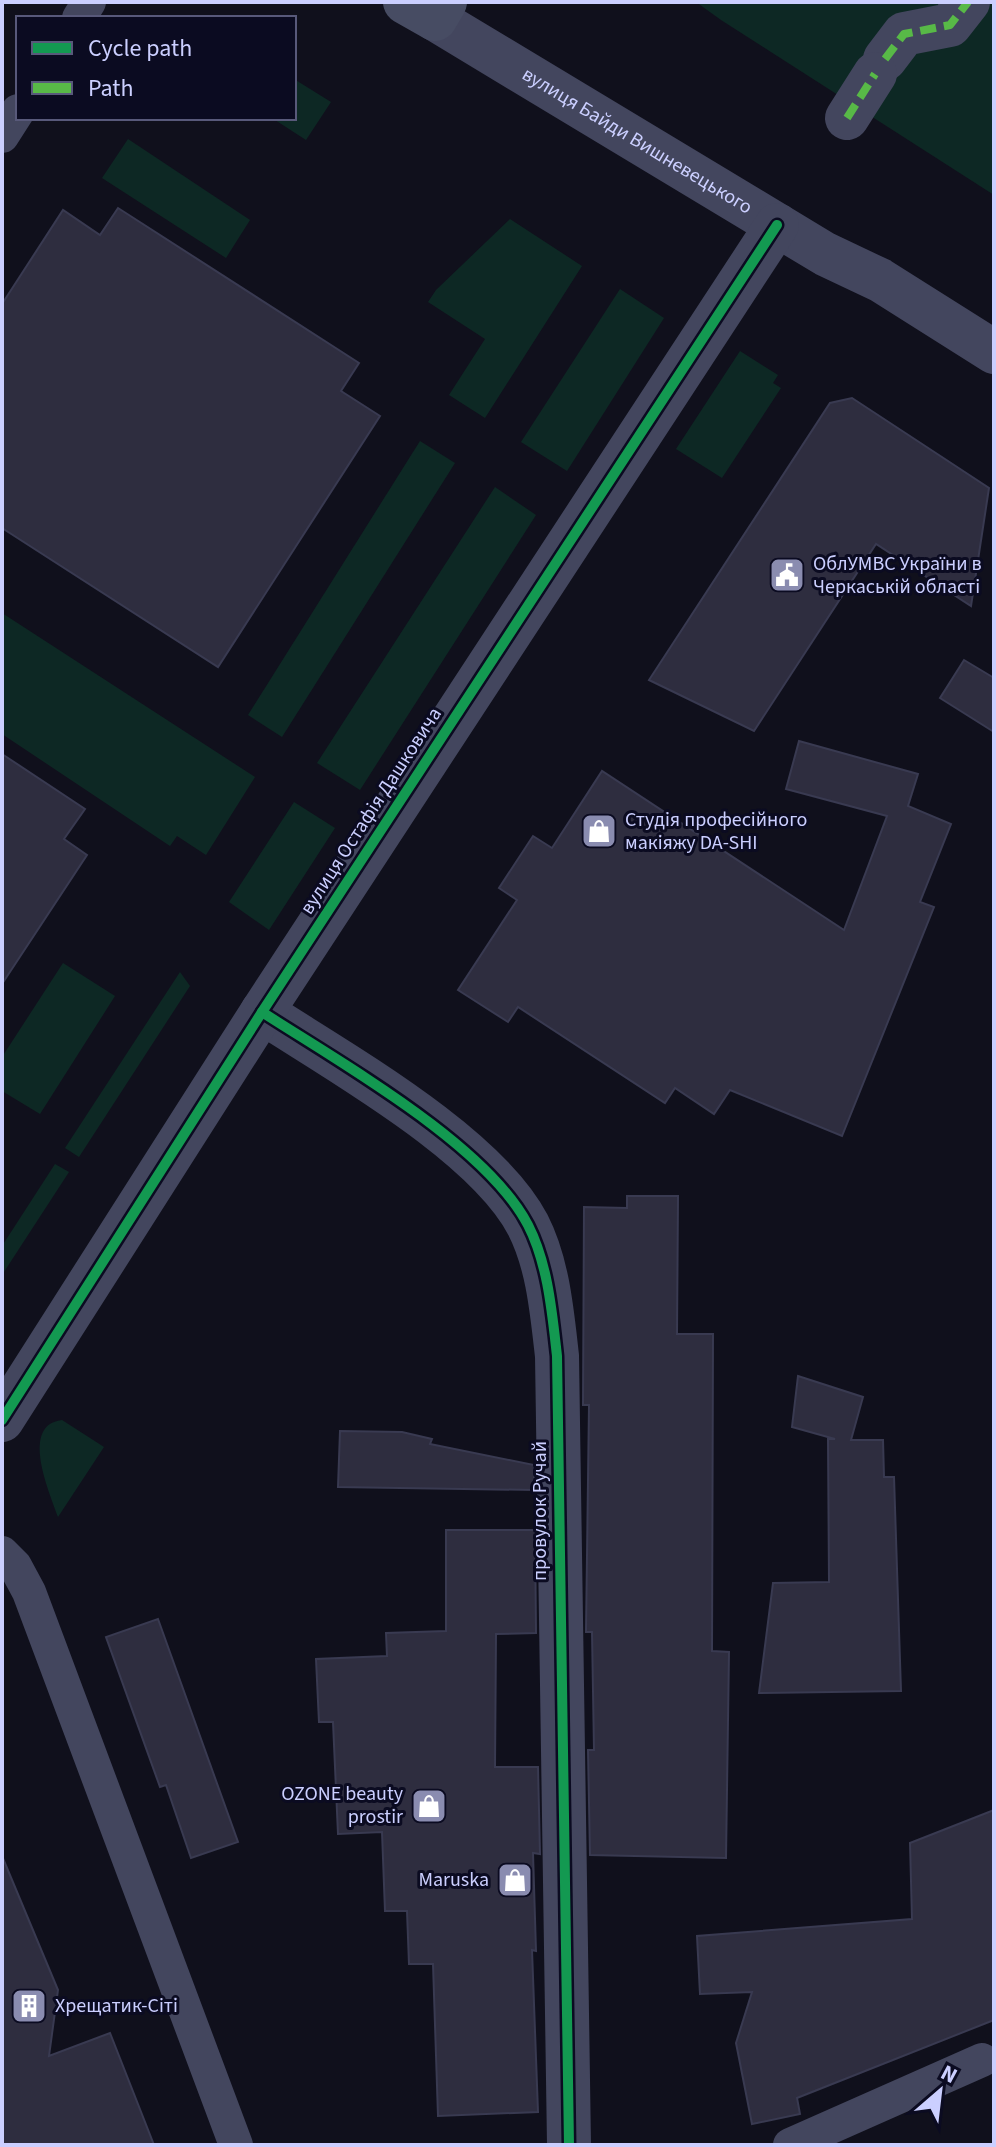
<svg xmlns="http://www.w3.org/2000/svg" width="996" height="2147" viewBox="0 0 996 2147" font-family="'Source Sans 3',sans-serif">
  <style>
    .green { fill: #0d2824 }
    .building { fill: #2e2d3f; stroke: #393a51; stroke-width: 2 }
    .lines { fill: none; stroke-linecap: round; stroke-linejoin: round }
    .lane { stroke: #43465e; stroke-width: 34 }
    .street { stroke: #43465e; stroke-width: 44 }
    .secondary { stroke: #474c63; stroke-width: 44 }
    .quiet { stroke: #58b947; stroke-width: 8; stroke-dasharray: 16 8; stroke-linecap: butt }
    .cycleway-casing { stroke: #0b0b21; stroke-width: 15 }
    .cycleway { stroke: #139951; stroke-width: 10 }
    .labels { text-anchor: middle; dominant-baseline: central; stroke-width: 6; stroke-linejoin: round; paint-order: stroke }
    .street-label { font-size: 20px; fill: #cbcfff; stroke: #0b0b21 }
    .poi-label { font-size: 20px; fill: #cbcfff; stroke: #0b0b21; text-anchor: start }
  </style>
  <rect width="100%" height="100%" fill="#10101c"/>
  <g class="green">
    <polygon points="696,2 994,2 994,195 721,20"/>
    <polygon points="294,79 331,102 306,140 272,118 294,118"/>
    <polygon points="128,139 250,220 226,258 102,178"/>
    <polygon points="510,219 582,266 485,418 449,395 485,339 428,302 436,290"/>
    <polygon points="620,289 664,318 567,471 521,442"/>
    <polygon points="740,351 778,375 773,383 781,388 722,478 676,449"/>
    <polygon points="420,441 455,463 282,737 248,715"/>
    <polygon points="495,487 536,515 360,790 317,763"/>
    <polygon points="2,613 255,777 206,855 177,836 170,846 2,734"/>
    <polygon points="294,802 335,828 269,930 229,902"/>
    <polygon points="63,963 115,996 40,1114 2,1091 2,1057"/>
    <polygon points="180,972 190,986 79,1157 65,1148"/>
    <polygon points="55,1164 69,1172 2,1275 2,1246"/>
    <path d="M62 1420 104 1447 58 1517C50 1493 19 1425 62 1420Z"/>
  </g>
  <g class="building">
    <polygon points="118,208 359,363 341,391 380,416 218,667 2,528 2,304 63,210 100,235"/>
    <polygon points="852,398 989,488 971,606 876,544 754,731 649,680 830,403"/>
    <polygon points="964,660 994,678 994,732 940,698"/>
    <polygon points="799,741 918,774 908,806 951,824 920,902 934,907 842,1136 730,1090 714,1114 675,1088 665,1103 518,1007 508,1022 458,990 517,900 499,888 533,836 552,848 602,771 844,930 887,816 786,789"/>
    <polygon points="2,754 85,809 64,839 87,855 2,984"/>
    <polygon points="627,1196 678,1196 677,1334 713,1334 712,1651 729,1652 726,1858 590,1855 588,1750 594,1750 592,1632 586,1632 589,1405 583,1405 584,1207 627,1208"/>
    <polygon points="798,1376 863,1397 851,1440 883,1440 884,1477 894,1477 901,1691 759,1693 773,1583 829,1582 828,1439 835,1439 792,1427"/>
    <polygon points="340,1431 402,1432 432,1439 430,1444 534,1465 534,1490 338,1487"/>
    <polygon points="446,1530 535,1530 536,1633 496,1634 495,1767 538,1767 540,1854 533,1853 536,1951 532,1950 538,2112 438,2116 433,1964 409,1964 407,1911 385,1911 382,1832 338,1834 333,1722 319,1722 316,1659 387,1656 386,1633 446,1631"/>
    <polygon points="158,1619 238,1842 191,1858 166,1785 160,1787 106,1637"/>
    <polygon points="994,1810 994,2020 797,2098 800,2114 752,2124 736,2043 752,1992 700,1994 697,1936 912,1919 910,1843"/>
    <polygon points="2,1856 58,1990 49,2056 110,2033 154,2145 2,2145"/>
  </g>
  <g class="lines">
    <g class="lane">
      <polyline points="79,18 89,2"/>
      <polyline points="2,136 18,111"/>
      <polyline points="2,1553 15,1566 29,1592 236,2145"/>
      <polyline points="790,2145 982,2060"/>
    </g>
    <g class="street">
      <path id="s1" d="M435 19 825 254 880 280 994 352"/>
      <polyline points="885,59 904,34 950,25 968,2"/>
      <polyline points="847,118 875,74"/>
      <path d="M262 1012C339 1062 486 1144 528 1225 548 1264 552 1312 557 1356L569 2145"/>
      <polyline points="2,1420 262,1012 777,225"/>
    </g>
    <polyline class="secondary" points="405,2 435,19 445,2"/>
    <g class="quiet">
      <polyline points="885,59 904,34 950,25 968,2"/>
      <polyline points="847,118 875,74"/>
    </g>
    <defs>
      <g id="cycleway">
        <path d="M262 1012C339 1062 486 1144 528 1225 548 1264 552 1312 557 1356L569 2145"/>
        <polyline points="2,1420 262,1012 777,225"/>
      </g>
    </defs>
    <use href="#cycleway" class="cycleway-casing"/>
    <use href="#cycleway" class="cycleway"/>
  </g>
  <defs>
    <symbol id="civic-square" viewBox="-11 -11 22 22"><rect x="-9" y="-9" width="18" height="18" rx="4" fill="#8a8cb0" stroke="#0b0b21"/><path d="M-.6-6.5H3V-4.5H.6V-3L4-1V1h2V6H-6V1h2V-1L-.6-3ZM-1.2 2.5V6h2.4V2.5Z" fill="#fff"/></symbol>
    <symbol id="shop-square" viewBox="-11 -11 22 22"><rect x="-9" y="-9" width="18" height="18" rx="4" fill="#8a8cb0" stroke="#0b0b21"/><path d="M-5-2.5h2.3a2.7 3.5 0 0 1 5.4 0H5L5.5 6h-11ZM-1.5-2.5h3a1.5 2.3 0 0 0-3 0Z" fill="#fff"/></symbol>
    <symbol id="building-square" viewBox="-11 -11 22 22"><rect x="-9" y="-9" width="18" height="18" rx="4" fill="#8a8cb0" stroke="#0b0b21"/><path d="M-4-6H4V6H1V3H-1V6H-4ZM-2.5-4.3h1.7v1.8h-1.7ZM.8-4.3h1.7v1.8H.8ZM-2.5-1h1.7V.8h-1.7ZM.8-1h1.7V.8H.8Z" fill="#fff"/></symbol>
  </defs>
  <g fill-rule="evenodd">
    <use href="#civic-square" x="767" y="555" width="40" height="40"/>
    <use href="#shop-square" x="579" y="811" width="40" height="40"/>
    <use href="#shop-square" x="409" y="1786" width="40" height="40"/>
    <use href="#shop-square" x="495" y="1860" width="40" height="40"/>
    <use href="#building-square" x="9" y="1986" width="40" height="40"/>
  </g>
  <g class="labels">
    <g class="street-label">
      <text stroke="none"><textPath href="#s1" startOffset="236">вулиця Байди Вишневецького</textPath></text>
      <text transform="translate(371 811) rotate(-57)">вулиця Остафія Дашковича</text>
      <text transform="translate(540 1511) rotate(-90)">провулок Ручай</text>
    </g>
    <g class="poi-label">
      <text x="813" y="564">ОблУМВС України в<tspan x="813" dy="23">Черкаській області</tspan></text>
      <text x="625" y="820">Студія професійного<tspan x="625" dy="23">макіяжу DA-SHI</tspan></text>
      <text x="403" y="1794" text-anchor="end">OZONE beauty<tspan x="403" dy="23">prostir</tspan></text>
      <text x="489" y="1880" text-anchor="end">Maruska</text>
      <text x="55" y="2006">Хрещатик-Сіті</text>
    </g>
  </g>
  <rect width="996" height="2147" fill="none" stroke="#cbcfff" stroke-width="8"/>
  <rect x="16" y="16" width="280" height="104" fill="#0b0b21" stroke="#58597a" stroke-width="2"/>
  <rect x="32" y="42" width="40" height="12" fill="#139951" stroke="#58597a" stroke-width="2"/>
  <text x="88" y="56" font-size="24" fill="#cbcfff">Cycle path</text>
  <rect x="32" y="82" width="40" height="12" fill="#58b947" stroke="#58597a" stroke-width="2"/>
  <text x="88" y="96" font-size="24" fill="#cbcfff">Path</text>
  <g transform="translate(940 2091) rotate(28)" stroke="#0b0b21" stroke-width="6" paint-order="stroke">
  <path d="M0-6L14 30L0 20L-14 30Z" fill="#cbcfff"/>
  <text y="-12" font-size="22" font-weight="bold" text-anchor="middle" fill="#cbcfff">N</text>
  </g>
</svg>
